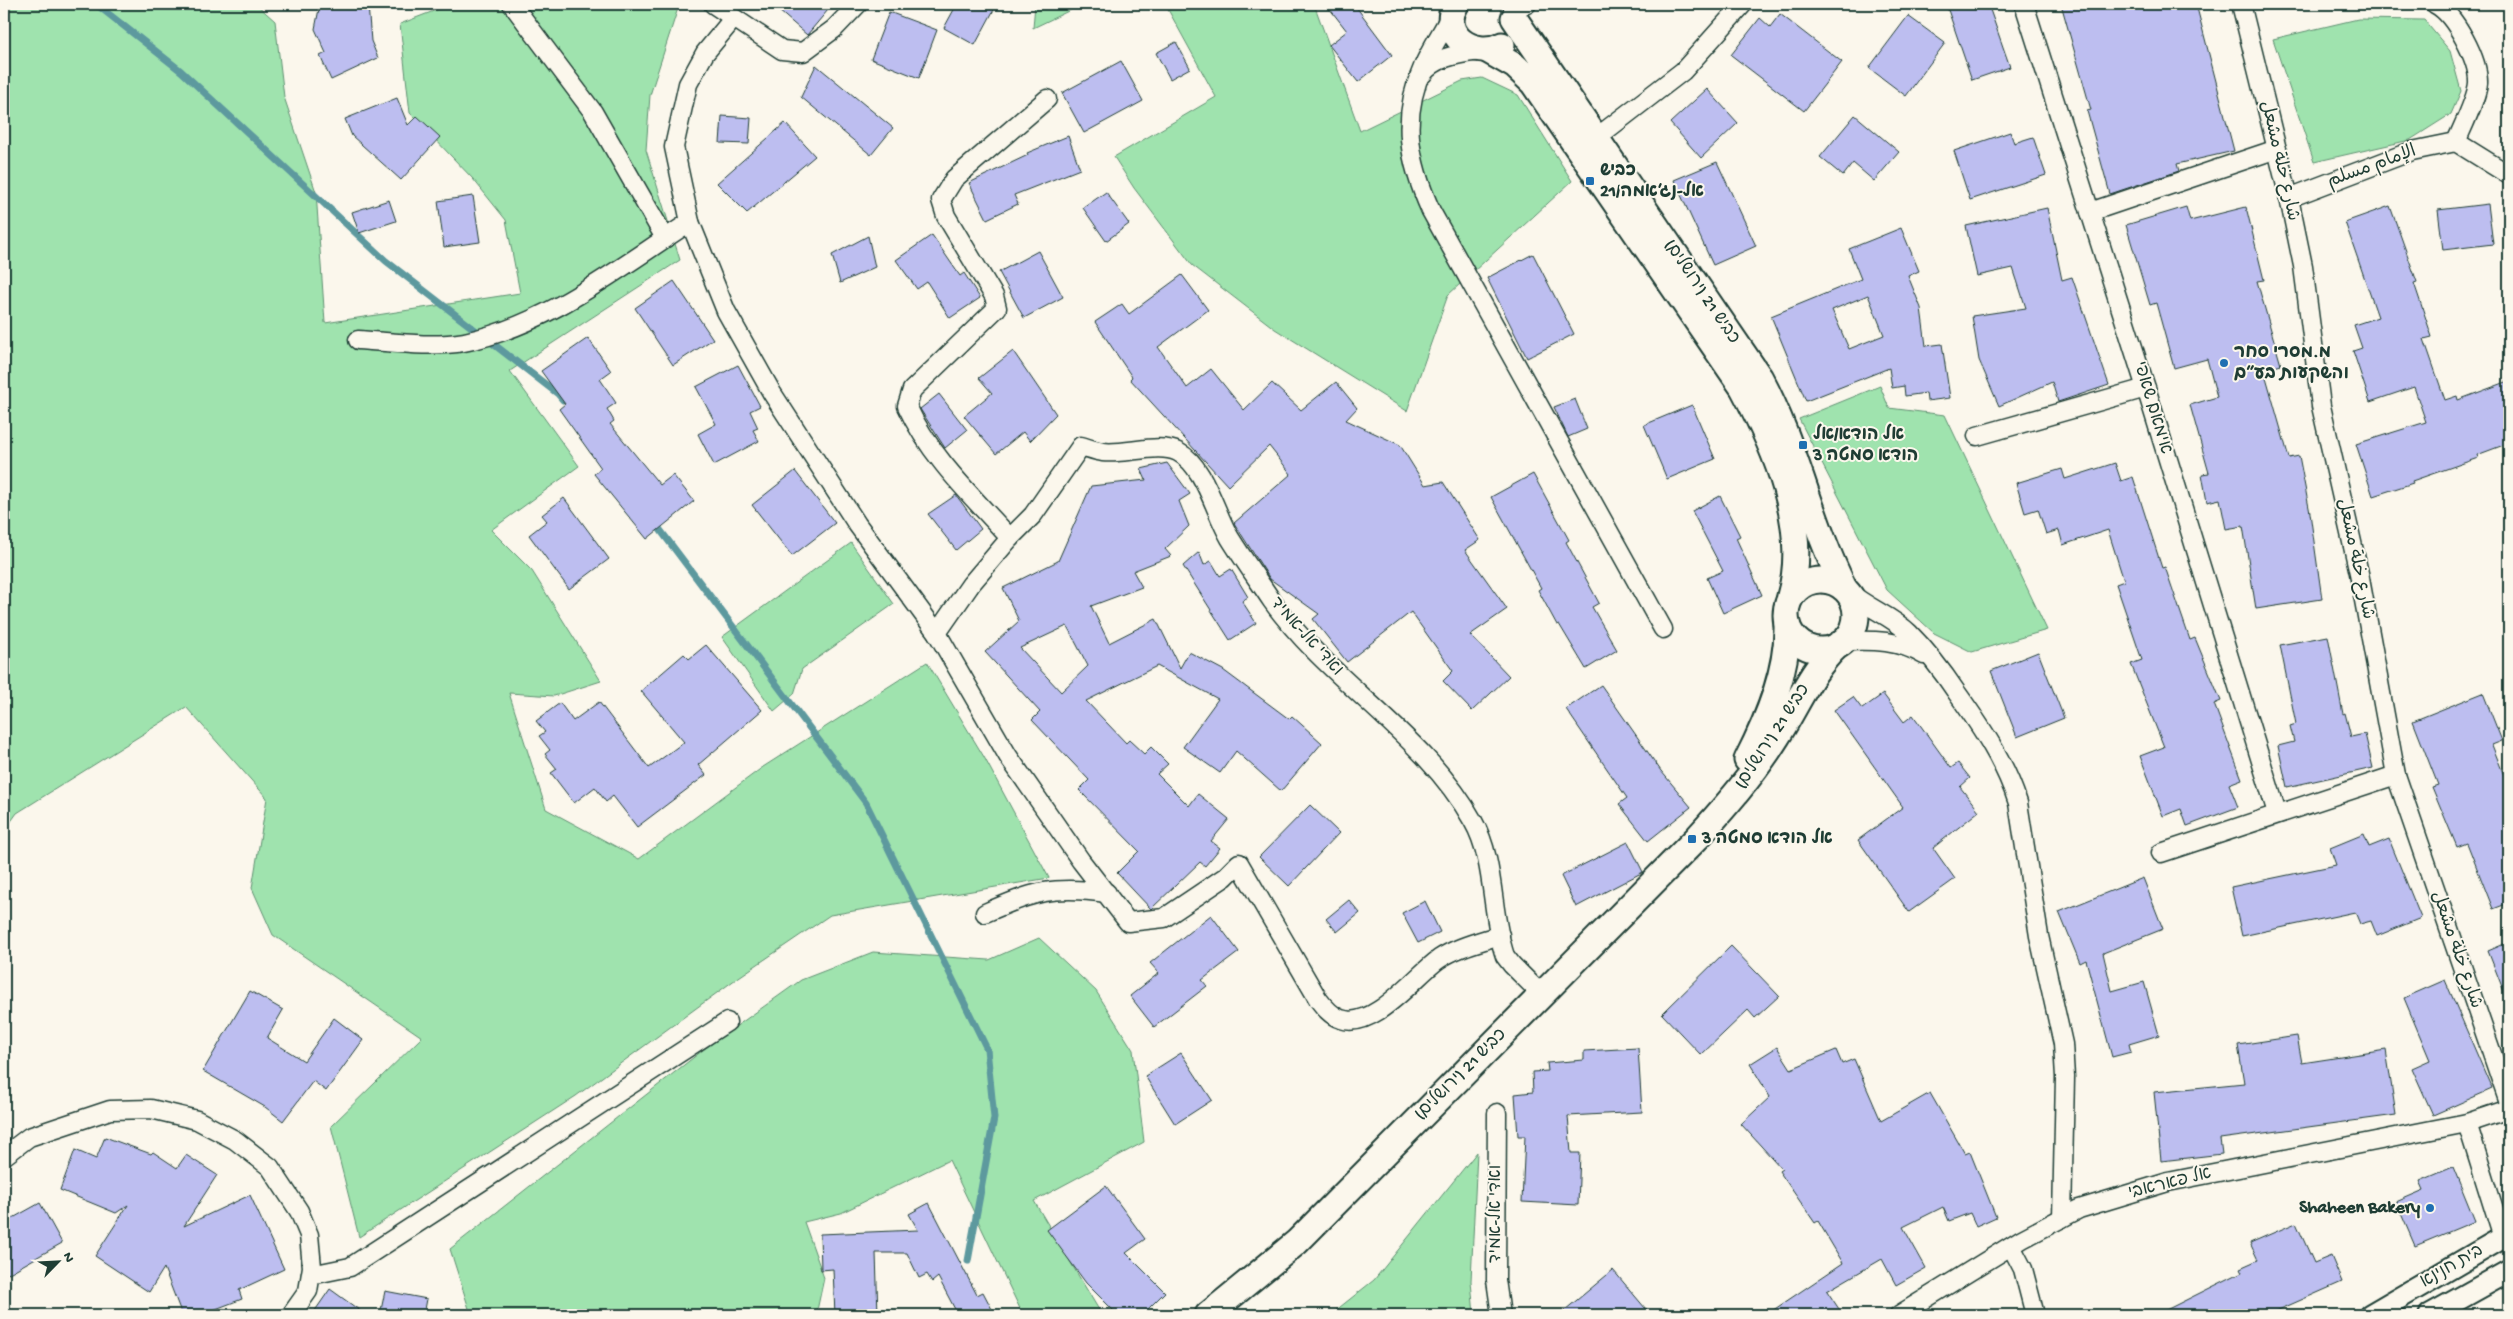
<svg xmlns="http://www.w3.org/2000/svg" width="2513" height="1319" viewBox="0 0 2513 1319" font-family="'Gochi Hand','Playpen Sans Arabic','Playpen Sans Hebrew',sans-serif">
  <style>
    .green { fill: #9fe3ae; stroke: #5f9071 }
    .lines { fill: none; stroke-linecap: round; stroke-linejoin: round }
    .stream { stroke: #5d999e; stroke-width: 7 }
    .building { fill: #bdbef0; stroke: #1f3d34; fill-rule: evenodd }
    .minor-casing { stroke: #1f3d34; stroke-width: 21 }
    .tertiary-casing { stroke: #1f3d34; stroke-width: 25 }
    .secondary-casing { stroke: #1f3d34; stroke-width: 29 }
    .minor { stroke: #fbf7ec; stroke-width: 18 }
    .tertiary { stroke: #fbf7ec; stroke-width: 21 }
    .secondary { stroke: #fbf7ec; stroke-width: 25 }
    .poi-dot { fill: #1f6fb2; stroke: #fbf7ec; stroke-width: 2 }
    .labels { text-anchor: middle; dominant-baseline: central; stroke-width: 4; stroke-linejoin: round; paint-order: stroke }
    .street-label { font-size: 18px; fill: #1f3d34; stroke: #fbf7ec }
    .poi-label { font-size: 18px; font-weight: bold; fill: #1f3d34; stroke: #fbf7ec; text-anchor: start }
  </style>
  <rect width="100%" height="100%" fill="#fbf7ec"/>
  <filter id="ink" filterUnits="userSpaceOnUse"><feTurbulence type="fractalNoise" baseFrequency=".02" numOctaves="2"/><feDisplacementMap in="SourceGraphic" scale="10" xChannelSelector="R" yChannelSelector="G"/><feConvolveMatrix kernelMatrix="1 2 1 2 8 2 1 2 1" color-interpolation-filters="sRGB"/></filter>
  <g filter="url(#ink)">
    <g class="green">
      <polygon points="4,4 256,4 275,21 284,97 316,192 325,323 520,293 506,220 473,179 410,113 400,24 452,4 679,5 650,95 646,150 680,260 510,371 579,466 491,530 532,571 601,681 554,696 509,693 546,809 639,859 763,767 927,662 984,757 1049,878 830,915 736,979 576,1096 359,1237 331,1126 422,1037 273,935 252,888 267,798 186,707 17,813 4,831"/>
      <polygon points="1035,4 1083,4 1033,28"/>
      <polygon points="1165,4 1314,4 1360,131 1462,81 1482,78 1518,95 1572,181 1448,295 1407,411 1275,329 1192,265 1134,188 1114,157 1216,97"/>
      <polygon points="2358,19 2424,20 2450,51 2461,91 2451,114 2410,140 2314,162 2273,39"/>
      <polygon points="1880,386 1889,408 1945,415 2047,630 1972,652 1934,633 1887,590 1799,419"/>
      <polygon points="851,543 894,604 802,669 794,694 774,711 722,637"/>
      <polygon points="1039,938 1096,991 1133,1050 1144,1142 1034,1201 1102,1315 1023,1315 949,1160 841,1213 804,1222 824,1278 816,1315 471,1315 450,1249 703,1050 801,980 873,952 989,960"/>
      <polygon points="1477,1152 1471,1281 1474,1315 1330,1315 1374,1280"/>
    </g>
    <g class="lines">
      <g class="stream">
        <polyline points="96,4 181,71 386,261 558,394 563,400"/>
        <polyline points="655,523 866,803 987,1049 994,1118 968,1261"/>
      </g>
    </g>
    <g class="building">
      <polygon points="771,4 833,4 807,35"/>
      <polygon points="957,4 997,4 975,45 944,28"/>
      <polygon points="1326,4 1354,4 1392,55 1358,82 1329,45 1347,31"/>
      <polygon points="1946,4 1988,4 2010,67 1972,80"/>
      <polygon points="2061,4 2196,4 2234,151 2177,164 2179,171 2110,194 2087,111 2091,110"/>
      <polygon points="368,5 371,41 378,58 331,80 320,56 326,53 315,29 319,9"/>
      <polygon points="889,12 937,30 919,78 871,59"/>
      <polygon points="1780,14 1842,62 1804,111 1731,55 1760,18 1770,27"/>
      <polygon points="1908,16 1945,43 1906,96 1869,68"/>
      <polygon points="1176,42 1190,68 1170,79 1156,53"/>
      <polygon points="1121,61 1143,101 1084,133 1062,93"/>
      <polygon points="816,65 893,128 871,155 801,97"/>
      <polygon points="1707,89 1738,123 1701,158 1670,123"/>
      <polygon points="397,98 408,125 417,116 440,137 401,180 352,136 345,119"/>
      <polygon points="1855,115 1899,152 1874,181 1853,163 1843,176 1820,157"/>
      <polygon points="722,116 751,118 749,144 720,143"/>
      <polygon points="785,123 815,156 747,213 717,183"/>
      <polygon points="2010,132 2014,143 2033,137 2046,175 1970,200 1954,151"/>
      <polygon points="1068,136 1080,169 1014,195 1018,204 987,219 969,183 1028,155 1027,153"/>
      <polygon points="1717,162 1756,246 1713,265 1674,180"/>
      <polygon points="1106,192 1129,224 1106,241 1083,208"/>
      <polygon points="473,196 480,242 444,247 438,201"/>
      <polygon points="389,200 396,221 359,233 352,212"/>
      <polygon points="2488,204 2493,244 2443,250 2438,210"/>
      <polygon points="2390,206 2417,282 2414,283 2432,337 2424,339 2445,400 2457,396 2458,400 2509,381 2509,443 2477,455 2478,458 2412,481 2413,483 2373,496 2356,444 2426,422 2414,387 2370,402 2353,351 2362,348 2354,325 2378,317 2345,222"/>
      <polygon points="2186,207 2190,221 2246,207 2264,280 2257,281 2281,365 2264,370 2289,458 2299,456 2310,513 2322,599 2256,609 2243,526 2226,529 2220,499 2207,502 2202,474 2209,473 2190,405 2217,397 2207,359 2174,368 2156,303 2150,305 2126,225"/>
      <polygon points="2047,208 2062,280 2072,277 2109,385 2058,402 2052,382 1999,406 1979,360 1972,316 2026,308 2013,268 1977,276 1966,226"/>
      <path d="M1901 228 1919 271 1908 276 1921 308 1926 346 1942 344 1950 398 1927 401 1926 393 1905 396 1904 386 1892 388 1889 368 1806 401 1771 316 1861 279 1849 249ZM1868 295 1884 335 1849 349 1832 310Z"/>
      <polygon points="932,235 960,276 964,273 980,298 950,318 927,282 917,289 896,260"/>
      <polygon points="868,236 875,267 840,283 832,255"/>
      <polygon points="1038,251 1063,297 1024,318 999,272"/>
      <polygon points="1533,254 1574,334 1527,358 1487,278"/>
      <polygon points="1182,275 1208,310 1158,347 1187,388 1211,369 1244,410 1272,383 1301,410 1336,382 1357,408 1346,420 1400,445 1425,485 1443,482 1480,540 1465,550 1507,609 1470,635 1509,676 1472,711 1443,681 1453,671 1411,612 1347,662 1313,619 1319,614 1270,579 1234,523 1291,474 1269,446 1228,486 1130,379 1132,377 1095,322 1122,304 1129,314"/>
      <polygon points="674,281 713,339 673,365 635,308"/>
      <polygon points="588,338 611,371 600,379 616,403 607,409 614,421 610,424 660,485 673,475 694,501 647,539 594,474 601,468 559,409 565,404 541,371"/>
      <polygon points="1013,351 1056,414 1030,441 1023,432 996,454 964,416 992,393 979,378"/>
      <polygon points="738,365 760,406 750,411 758,428 753,430 759,441 714,465 698,434 716,424 696,387"/>
      <polygon points="939,394 967,430 945,448 920,409"/>
      <polygon points="1575,399 1587,429 1568,437 1554,407"/>
      <polygon points="1692,405 1715,459 1667,479 1644,425"/>
      <path d="M1167 463 1190 494 1179 501 1189 526 1165 549 1171 556 1133 571 1142 587 1091 606 1109 643 1156 619 1180 668 1189 652 1223 670 1289 719 1292 716 1322 743 1281 791 1236 751 1220 773 1183 747 1218 699 1157 666 1086 701 1126 743 1129 740 1144 754 1151 747 1168 764 1157 774 1189 806 1198 794 1229 819 1211 841 1220 848 1205 866 1200 862 1151 909 1117 873 1139 851 1079 790 1089 780 1032 720 1040 712 985 652 1019 621 1003 588 1058 561 1091 486 1146 480 1141 469ZM1067 626 1088 666 1061 692 1020 648Z"/>
      <polygon points="2115,463 2121,481 2133,477 2162,568 2165,567 2190,640 2195,638 2221,701 2214,704 2242,779 2229,784 2238,807 2187,826 2181,809 2163,816 2140,756 2164,747 2131,664 2142,660 2116,584 2124,581 2108,530 2063,545 2059,530 2046,534 2038,509 2025,513 2016,483 2062,469 2065,479"/>
      <polygon points="795,471 835,523 792,556 752,505"/>
      <polygon points="1533,474 1569,540 1566,542 1599,603 1592,607 1617,650 1586,669 1559,624 1557,625 1538,590 1541,588 1491,497"/>
      <polygon points="956,495 981,529 956,550 928,514"/>
      <polygon points="1720,496 1740,536 1736,538 1762,595 1723,613 1707,578 1723,571 1692,511"/>
      <polygon points="564,498 609,559 569,589 529,535 547,521 542,515"/>
      <polygon points="1199,552 1204,565 1211,561 1220,576 1231,569 1248,597 1242,601 1256,623 1230,640 1183,566"/>
      <polygon points="2328,636 2343,714 2345,713 2351,737 2365,734 2373,768 2287,787 2278,746 2294,742 2290,726 2296,724 2280,645"/>
      <polygon points="706,645 762,710 698,765 706,775 637,827 613,796 606,802 595,787 574,803 551,773 557,769 545,754 550,750 539,736 545,732 536,721 560,703 573,721 599,702 649,768 684,742 641,691 684,654 689,659"/>
      <polygon points="2038,652 2064,718 2017,737 1991,671"/>
      <polygon points="1601,685 1661,771 1691,807 1648,841 1619,804 1627,798 1566,709"/>
      <polygon points="2483,693 2502,741 2492,745 2509,788 2509,903 2493,909 2467,843 2457,847 2432,787 2438,785 2413,721"/>
      <polygon points="1883,694 1904,722 1913,715 1951,768 1958,763 1970,778 1960,787 1979,811 1933,848 1955,879 1909,912 1858,840 1903,807 1834,710 1853,697 1862,709"/>
      <polygon points="1310,805 1339,833 1289,886 1259,857"/>
      <polygon points="2364,834 2369,847 2389,839 2421,918 2377,936 2371,921 2360,924 2355,912 2242,936 2231,887 2336,865 2330,848"/>
      <polygon points="1628,842 1643,872 1576,907 1561,876"/>
      <polygon points="2143,878 2163,929 2103,953 2112,991 2144,982 2159,1035 2129,1044 2131,1052 2112,1057 2086,960 2080,963 2059,912"/>
      <polygon points="1349,900 1360,913 1337,932 1326,919"/>
      <polygon points="1425,901 1440,932 1418,943 1402,913"/>
      <polygon points="1211,915 1239,952 1202,980 1207,986 1154,1027 1130,996 1159,973 1150,963"/>
      <polygon points="2509,942 2509,1002 2508,1002 2488,951"/>
      <polygon points="1731,946 1779,996 1755,1018 1748,1010 1701,1055 1662,1014"/>
      <polygon points="2445,980 2492,1089 2433,1115 2412,1068 2430,1060 2404,998"/>
      <polygon points="250,991 283,1010 267,1038 304,1061 334,1018 363,1040 326,1091 313,1081 283,1121 265,1107 203,1071"/>
      <polygon points="2297,1036 2302,1063 2386,1050 2396,1115 2220,1139 2222,1154 2161,1161 2154,1092 2244,1083 2238,1045"/>
      <polygon points="1777,1047 1791,1069 1836,1050 1842,1064 1854,1059 1881,1121 1930,1093 1965,1154 1970,1152 1996,1217 1976,1226 1970,1213 1949,1221 1943,1207 1903,1227 1926,1268 1896,1285 1882,1259 1827,1291 1843,1315 1766,1315 1843,1263 1818,1221 1815,1223 1779,1171 1782,1169 1741,1124 1770,1097 1750,1064"/>
      <polygon points="1638,1048 1642,1112 1568,1116 1571,1153 1580,1153 1578,1205 1522,1202 1525,1136 1518,1136 1515,1094 1533,1092 1532,1072 1548,1071 1547,1063 1584,1060 1584,1051"/>
      <polygon points="1181,1053 1212,1100 1175,1124 1145,1076"/>
      <polygon points="105,1137 151,1154 153,1152 177,1168 186,1155 217,1175 184,1226 250,1195 284,1269 239,1290 242,1299 200,1315 182,1315 164,1268 149,1292 95,1256 128,1205 116,1213 60,1190 75,1150 96,1159"/>
      <polygon points="2453,1167 2475,1221 2415,1246 2396,1202 2424,1190 2420,1181"/>
      <polygon points="1106,1186 1145,1239 1126,1253 1165,1292 1142,1315 1118,1315 1086,1283 1047,1230"/>
      <polygon points="40,1203 62,1243 4,1276 4,1223"/>
      <polygon points="929,1203 977,1295 983,1292 995,1315 958,1315 938,1277 932,1282 927,1274 919,1278 907,1253 876,1253 878,1315 835,1315 833,1269 821,1270 820,1234 918,1230 909,1214"/>
      <polygon points="2296,1223 2314,1263 2331,1256 2342,1282 2267,1315 2156,1315 2242,1272 2240,1268 2258,1260 2250,1243"/>
      <polygon points="1613,1270 1651,1315 1559,1315"/>
      <polygon points="330,1289 366,1315 312,1315"/>
      <polygon points="385,1291 427,1299 424,1315 380,1315"/>
    </g>
    <g class="lines">
      <defs>
        <g id="minor">
          <polyline points="512,4 593,112 665,238"/>
          <polyline points="713,4 782,50 803,52 834,29 858,4"/>
          <polyline points="2024,4 2146,388 2277,813"/>
          <polyline points="2241,4 2289,198 2303,266 2321,406 2359,573 2396,775 2509,1103"/>
          <path d="M2435 4C2455 14 2479 61 2478 83 2477 98 2462 128 2456 142"/>
          <polyline points="1513,8 1527,4"/>
          <path d="M1452 13C1443 31 1431 48 1423 67 1400 118 1409 162 1431 211L1663 629"/>
          <path d="M733 19 705 53 688 84 674 147 690 222 726 311 772 393 857 524 937 633 1008 756 1081 861 1128 922 1164 918 1225 877 1239 863 1318 999C1324 1007 1331 1016 1341 1019 1373 1031 1415 976 1439 959 1457 947 1479 942 1500 935"/>
          <path d="M1422 75C1435 56 1460 54 1481 51"/>
          <polyline points="1596,138 1683,71 1743,4"/>
          <polyline points="2289,198 2412,151 2456,142 2509,175"/>
          <polyline points="2090,212 2277,149"/>
          <path d="M358 340C391 342 430 348 464 342 547 326 620 267 690 222"/>
          <polyline points="1977,436 2146,388"/>
          <path d="M1010 538 1033 515 1081 446C1088 448 1096 451 1103 452 1125 455 1159 442 1178 452 1205 466 1215 513 1230 538 1243 559 1258 580 1272 601 1329 681 1426 736 1473 821 1496 861 1490 913 1505 956L1512 965 1541 994"/>
          <path d="M1849 592C1867 608 1892 616 1909 633 1927 651 1943 672 1957 693 1982 728 2005 762 2018 803L2039 936 2063 1044 2065 1077 2062 1218"/>
          <path d="M937 633 971 584 1010 538C973 497 930 457 907 406L912 390 997 308 994 296 946 216 941 200 954 179 1047 99"/>
          <path d="M1846 641C1874 640 1899 640 1924 655"/>
          <polyline points="2161,853 2396,775"/>
          <path d="M985 913C1033 892 1053 885 1107 893"/>
          <polyline points="1497,1113 1496,1280 1501,1315"/>
          <polyline points="2467,1123 2503,1238"/>
          <polyline points="4,1156 29,1137 110,1110 151,1109 197,1120 235,1140 270,1167 299,1211 309,1235 312,1267 308,1291 291,1315"/>
          <polyline points="2011,1246 2023,1269 2035,1315"/>
          <polyline points="311,1275 350,1267 727,1022"/>
          <polyline points="1899,1315 2022,1239 2079,1209 2168,1182 2467,1123 2509,1109"/>
        </g>
        <g id="tertiary">
          <polyline points="2370,1315 2509,1234"/>
          <polyline points="2430,1315 2509,1271"/>
        </g>
        <g id="secondary">
          <path d="M1456 4C1438 34 1473 59 1502 45"/>
          <path d="M1514 18 1760 378C1796 445 1810 520 1844 588"/>
          <path d="M1487 50 1515 66 1533 83 1743 388C1775 448 1810 528 1790 596"/>
          <circle cx="1821" cy="615" r="35"/>
          <path d="M1747 760C1768 719 1788 671 1787 625"/>
          <path d="M1208 1315 1297 1242 1697 838C1726 806 1754 774 1777 737 1797 706 1811 670 1838 645"/>
        </g>
      </defs>
      <use href="#minor" class="minor-casing"/>
      <use href="#tertiary" class="tertiary-casing"/>
      <use href="#secondary" class="secondary-casing"/>
      <use href="#minor" class="minor"/>
      <use href="#tertiary" class="tertiary"/>
      <use href="#secondary" class="secondary"/>
    </g>
  </g>
  <g class="poi-dot">
    <rect x="1585" y="176" width="10" height="10" rx="2.5"/>
    <circle cx="2224" cy="363" r="5"/>
    <rect x="1798" y="440" width="10" height="10" rx="2.5"/>
    <rect x="1687" y="834" width="10" height="10" rx="2.5"/>
    <circle cx="2430" cy="1208" r="5"/>
  </g>
  <g class="labels">
    <g class="street-label">
      <text transform="translate(2279 161) rotate(77)">شارع خلة مشعل</text>
      <text transform="translate(2372 167) rotate(-20)">الإمام مسلم</text>
      <text transform="translate(1701 292) rotate(56)">כביש 21 (ירושלים)</text>
      <text transform="translate(2152 408) rotate(73)">אימאם שאפי</text>
      <text transform="translate(2355 559) rotate(78)">شارع خلة مشعل</text>
      <text transform="translate(1306 637) rotate(48)">ואדי אל-אמיד</text>
      <text transform="translate(1773 737) rotate(-57)">כביש 21 (ירושלים)</text>
      <text transform="translate(2456 950) rotate(71)">شارع خلة مشعل</text>
      <text transform="translate(1461 1075) rotate(-45)">כביש 21 (ירושלים)</text>
      <text transform="translate(2170 1184) rotate(-14)">אל פאראבי</text>
      <text transform="translate(1496 1214) rotate(-90)">ואדי אל-אמיד</text>
      <text transform="translate(2452 1267) rotate(-30)">בית חנינא</text>
    </g>
    <g class="poi-label">
      <text x="1600" y="171">כביש<tspan x="1600" dy="21">21/אל-נג׳אמה</tspan></text>
      <text x="2234" y="353">מ.מסרי סחר<tspan x="2234" dy="21">והשקעות בע״ם</tspan></text>
      <text x="1813" y="435">אל הודא/אל<tspan x="1813" dy="21">הודא סמטה 3</tspan></text>
      <text x="1702" y="839">אל הודא סמטה 3</text>
      <text x="2420" y="1208" text-anchor="end">Shaheen Bakery</text>
    </g>
  </g>
  <rect width="2513" height="1319" fill="none" stroke="#fbf7ec" stroke-width="20"/>
  <rect x="10" y="10" width="2493" height="1299" fill="none" stroke="#1f3d34" stroke-width="2" filter="url(#ink)"/>
  <g transform="translate(58 1262) rotate(66)" stroke="#fbf7ec" stroke-width="4" paint-order="stroke">
  <path d="M0-4L9 19L0 12L-9 19Z" fill="#1f3d34"/>
  <text y="-8" font-size="14" font-weight="bold" text-anchor="middle" fill="#1f3d34">N</text>
  </g>
</svg>
